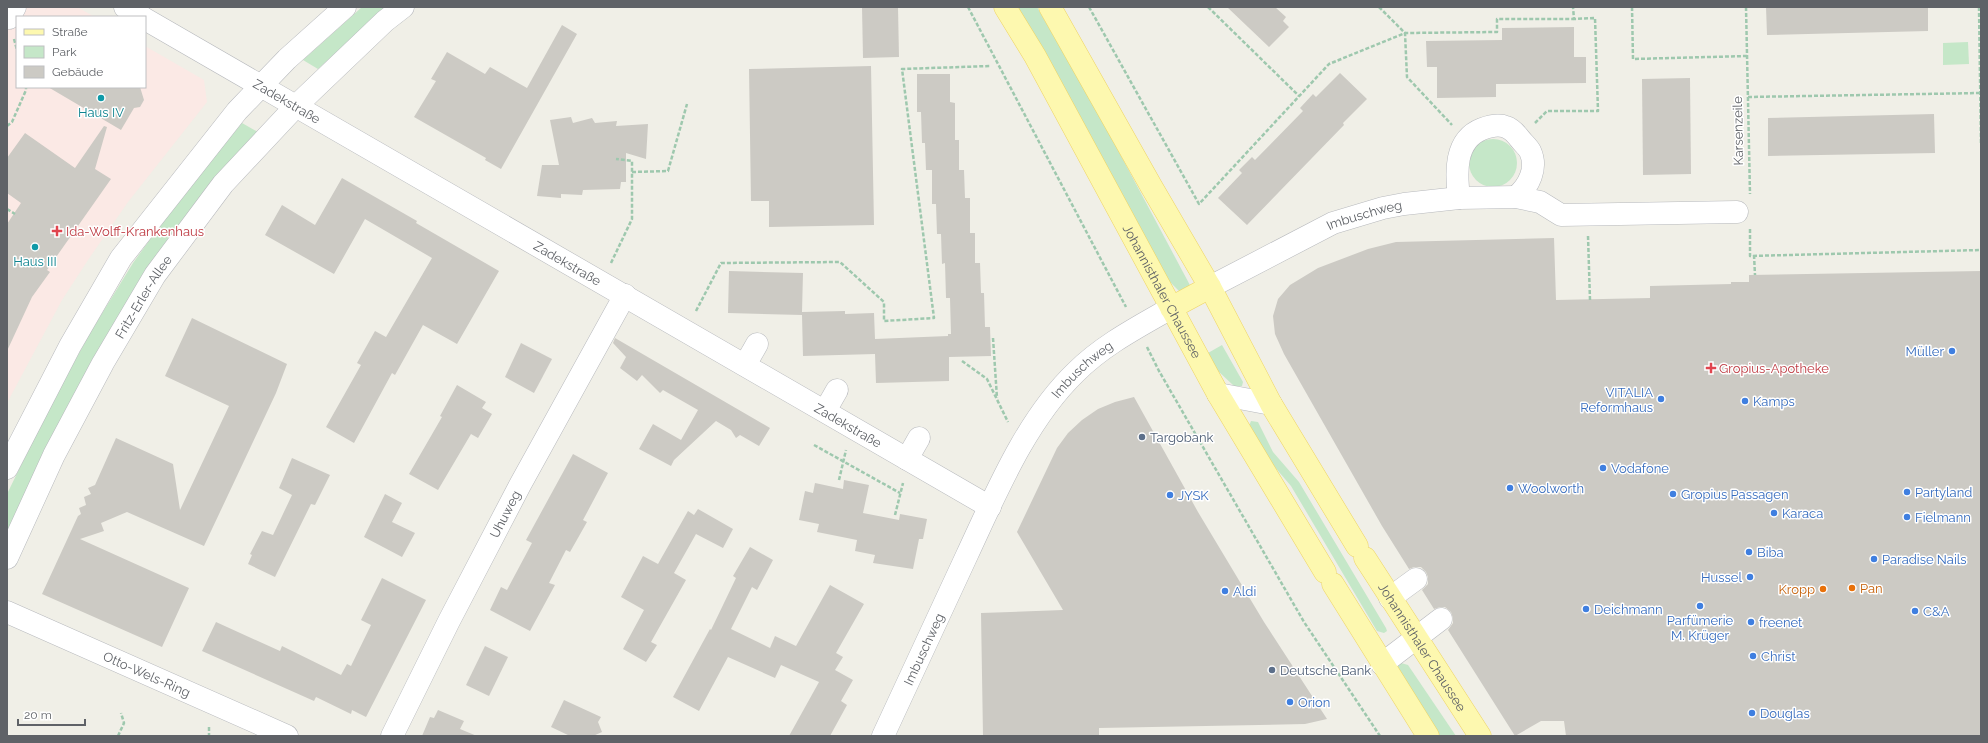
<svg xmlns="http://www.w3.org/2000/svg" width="1988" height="743" viewBox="0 0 1988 743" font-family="Raleway,sans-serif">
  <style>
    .medical { fill: #fbe9e5 }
    .green { fill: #c5e7c8 }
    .building { fill: #cccac4 }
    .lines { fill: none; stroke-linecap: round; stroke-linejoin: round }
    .minor-casing { stroke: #b7b9bd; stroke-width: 23 }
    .major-casing { stroke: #efd462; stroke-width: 23 }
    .path { stroke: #9ec8ae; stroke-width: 2.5; stroke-dasharray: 4 2; stroke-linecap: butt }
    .minor { stroke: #fff; stroke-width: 22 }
    .major { stroke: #fdf8af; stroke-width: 22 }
    .culture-dot { fill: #0f9aa8; stroke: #fff; stroke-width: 1.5 }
    .health-dot { fill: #e0444e; stroke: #fff; stroke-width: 1.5 }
    .shop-dot { fill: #3f7fe0; stroke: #fff; stroke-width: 1.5 }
    .service-dot { fill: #5c6f8a; stroke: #fff; stroke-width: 1.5 }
    .food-dot { fill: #e8710a; stroke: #fff; stroke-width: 1.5 }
    .labels { text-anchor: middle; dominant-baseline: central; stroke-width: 3; stroke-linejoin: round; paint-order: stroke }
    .street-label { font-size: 13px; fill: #5f6267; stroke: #fff }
    .culture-label { font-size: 13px; fill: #0d838f; stroke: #fff }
    .health-label { font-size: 13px; fill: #be3a42; stroke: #fff; text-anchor: start }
    .shop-label { font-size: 13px; fill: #366cbe; stroke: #fff; text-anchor: start }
    .service-label { font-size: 13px; fill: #4e5e75; stroke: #fff; text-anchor: start }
    .food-label { font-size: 13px; fill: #c56008; stroke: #fff; text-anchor: start }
  </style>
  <rect width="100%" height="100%" fill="#f0efe7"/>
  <polygon class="medical" points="7,7 77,7 95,17 17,17 17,87 145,87 145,46 204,80 207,102 128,202 88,260 62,300 7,403"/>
  <g class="green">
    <polygon points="362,7 386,7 318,69 303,60"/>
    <polygon points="1018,7 1037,7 1103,122 1192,289 1180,292 1168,280"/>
    <polygon points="1968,42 1969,64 1943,65 1943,43"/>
    <polygon points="242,123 258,132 195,207 7,535 7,494 47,412 90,333 133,263 180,198"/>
    <circle cx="1493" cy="163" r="24"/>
    <polygon points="1222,345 1243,382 1242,386 1234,386 1217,370 1208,353"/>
    <polygon points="1251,421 1258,422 1273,452 1299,482 1386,628 1387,631 1384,633 1377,631 1291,486 1267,458 1249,426"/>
    <polygon points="1401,663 1408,665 1456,736 1436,736 1397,665"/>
  </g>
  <g class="building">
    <polygon points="862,7 898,7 899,57 863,58"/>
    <polygon points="1227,7 1275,7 1286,17 1283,21 1289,27 1269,47"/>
    <polygon points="1766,7 1928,7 1928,31 1767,35"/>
    <polygon points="562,25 577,34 501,169 485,160 486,158 414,117 436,81 431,79 447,52 485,74 490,67 527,88"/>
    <polygon points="1574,27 1574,57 1586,57 1586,83 1496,84 1496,97 1437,98 1437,67 1427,67 1426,41 1502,40 1502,28"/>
    <polygon points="871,66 874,225 769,227 769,201 751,201 749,69"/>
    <polygon points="1340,73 1367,99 1343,123 1344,125 1247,225 1218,198 1242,173 1239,170 1252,157 1255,160 1303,111 1300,108 1313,94 1316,97"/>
    <polygon points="917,74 950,74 950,102 955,103 955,140 959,140 959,170 964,170 965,198 970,198 970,233 975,233 975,263 980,263 981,293 984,293 985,327 990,327 991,356 949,357 949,381 876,383 875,354 803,356 802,315 728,313 729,271 803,273 802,312 845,311 845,314 874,313 875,339 948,336 948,334 951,334 950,298 946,298 945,263 942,264 941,234 937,234 936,204 932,204 932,170 926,170 925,143 922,143 921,112 917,112"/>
    <polygon points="1690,78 1691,174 1643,175 1642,79"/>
    <polygon points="48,87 140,87 144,100 140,107 134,108 121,130"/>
    <polygon points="1934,114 1935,153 1768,156 1768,118"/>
    <polygon points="571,117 573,123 592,118 595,123 617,121 616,126 648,124 646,159 626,153 626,182 621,182 620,189 583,190 582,195 561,194 561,198 537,196 542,165 559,165 550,120"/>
    <polygon points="104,126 107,127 95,169 111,179 47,270 50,272 32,297 7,351 7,224 21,203 7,193 7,158 25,133 75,168"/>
    <polygon points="342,178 417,221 416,223 499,271 457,344 423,325 395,375 392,373 354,443 326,427 361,365 357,363 375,331 386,337 432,258 365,219 334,274 265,235 282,205 315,225"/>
    <polygon points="1554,238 1556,300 1650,298 1650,286 1731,284 1731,282 1749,282 1749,275 1981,271 1981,736 1566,736 1564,721 1541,721 1515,736 1448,630 1453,623 1453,618 1451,612 1445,607 1440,607 1434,609 1422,590 1428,584 1428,577 1426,572 1421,567 1414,567 1409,569 1382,526 1284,354 1275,334 1273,316 1278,299 1290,285 1318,268 1368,249 1396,242"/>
    <polygon points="192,318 287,364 276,393 204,546 127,512 101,523 104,531 80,539 189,588 162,647 42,594 78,516 81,514 79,508 86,505 84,497 91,494 88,488 95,485 116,438 173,464 180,510 229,406 165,376"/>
    <polygon points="615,338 770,428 759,446 740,435 736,438 731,430 716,421 674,460 671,466 639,449 653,424 681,440 698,410 663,390 660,393 642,375 637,381 620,368 626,357 613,343"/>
    <polygon points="521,343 552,359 534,393 505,377"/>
    <polygon points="457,385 486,402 482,408 492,414 478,438 471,434 438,490 409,474 442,417 440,416"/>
    <polygon points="1134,397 1198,512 1264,622 1327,719 1305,724 1099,728 1099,736 983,736 981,613 1063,610 1017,532 1057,448 1068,433 1082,420 1098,409 1115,402"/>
    <polygon points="573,454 608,473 583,520 587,522 570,552 566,550 549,583 555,585 530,631 490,610 501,587 507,590 532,543 526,540"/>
    <polygon points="292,458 330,475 315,505 311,504 275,577 248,564 252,555 250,554 262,531 273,535 292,495 279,488"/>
    <polygon points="844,480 869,485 863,513 899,520 900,514 927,519 923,539 919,539 913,569 873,563 875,555 855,551 857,540 817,532 819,524 799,520 805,491 813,493 815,483 843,489"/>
    <polygon points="385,494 402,503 392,522 415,533 402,557 364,537"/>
    <polygon points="698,509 733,529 723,548 696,534 674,573 686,580 651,642 657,645 646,662 623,649 644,610 621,597 643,556 658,564 688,511 694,515"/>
    <polygon points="750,547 773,560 757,590 752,587 731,629 770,648 775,636 796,646 830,585 864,604 836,653 843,657 835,670 853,680 841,701 847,705 830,736 789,736 819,682 781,665 775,678 728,657 699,711 673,697 710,629 711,630 736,578 733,576"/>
    <polygon points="382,578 426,600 366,717 352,710 351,714 316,697 314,701 202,651 216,622 280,651 282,646 341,675 347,664 351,666 371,625 361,620"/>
    <polygon points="485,646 508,657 489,696 466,685"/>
    <polygon points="564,700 601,717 598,722 602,732 593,736 570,736 551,727"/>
    <polygon points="438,710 464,721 460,729 477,736 422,736 430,717 434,718"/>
  </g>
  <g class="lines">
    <defs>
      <g id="minor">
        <polyline points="125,7 142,17"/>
        <polyline points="7,16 9,18 15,7"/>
        <path id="s1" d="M145 19 990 507"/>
        <path d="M1459 198C1456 173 1454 140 1482 129 1490 126 1499 124 1506 127 1512 129 1517 135 1520 139 1523 143 1528 147 1530 151 1538 168 1529 186 1516 197"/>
        <path id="s2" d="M1210 287 1333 223 1383 208 1404 204 1459 198 1516 197 1540 202 1561 215 1737 212"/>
        <polyline points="745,365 757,344"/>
        <polyline points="1218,394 1271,404"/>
        <polyline points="825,411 837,390"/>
        <polyline points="907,459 919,438"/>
        <polyline points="7,468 70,346 121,258 237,111 287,59 345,7"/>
        <path id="s3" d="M7 558 54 455 103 363 155 275 223 184 297 105 385 21 403 7"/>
        <polyline points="1390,598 1416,579"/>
        <path id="s4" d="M7 612 287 736"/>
        <polyline points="1382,664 1441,619"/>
        <path id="s5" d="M392 736 449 621 520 485 625 295"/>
        <path id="s6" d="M883 736C911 676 939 616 967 555 996 493 1026 420 1076 372 1103 345 1138 327 1171 308"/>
      </g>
      <g id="major">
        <path id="s7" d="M1005 7 1035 56 1218 394 1325 572"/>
        <polyline points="1050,7 1151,186 1210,287 1271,404 1357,546"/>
        <polyline points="1171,308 1210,287"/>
        <path id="s8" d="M1365 558 1480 736"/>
        <polyline points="1333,584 1428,736"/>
      </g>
    </defs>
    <use href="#minor" class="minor-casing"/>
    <use href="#major" class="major-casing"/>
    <g class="path">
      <polyline points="968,7 1126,307"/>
      <polyline points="1089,7 1199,204 1329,64 1405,33 1407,77 1452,125"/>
      <polyline points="1208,7 1299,96"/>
      <polyline points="1379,7 1405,33 1497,32 1497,19 1574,19"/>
      <polyline points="1632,7 1633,59 1747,56"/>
      <polyline points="1746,7 1750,194"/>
      <polyline points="1979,7 1981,145"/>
      <polyline points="14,39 17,50"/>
      <polyline points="1748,97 1981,93"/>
      <polyline points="1535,123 1547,111 1598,111 1595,18 1574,19 1573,7"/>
      <polyline points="7,126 12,122 26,90 26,87"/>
      <polyline points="632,172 668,171 687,104"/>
      <polyline points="7,209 15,214"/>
      <polyline points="1750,229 1750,256 1981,250"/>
      <polyline points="1588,236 1590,300"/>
      <polyline points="1754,255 1755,275"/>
      <polyline points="611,263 632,219 632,161 616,159"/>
      <polyline points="696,311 721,263 840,262 884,302 884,321 934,318 902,69 990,66"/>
      <polyline points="993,338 997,398"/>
      <polyline points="1147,347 1159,371 1304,622 1380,736"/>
      <polyline points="962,361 987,379 1008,422"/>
      <polyline points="814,445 900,493"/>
      <polyline points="839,480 846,450"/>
      <polyline points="895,515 903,483"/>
      <polyline points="209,727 209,736"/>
      <polyline points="118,736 124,723 121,713"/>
    </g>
    <use href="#minor" class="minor"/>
    <use href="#major" class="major"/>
  </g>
  <g class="culture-dot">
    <circle cx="101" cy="98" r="4"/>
    <circle cx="35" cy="247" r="4"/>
  </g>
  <g class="health-dot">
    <path d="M55 225h4v4h4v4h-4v4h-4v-4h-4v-4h4z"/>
    <path d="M1709 362h4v4h4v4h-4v4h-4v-4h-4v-4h4z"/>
  </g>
  <g class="shop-dot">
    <circle cx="1952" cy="351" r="4"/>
    <circle cx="1661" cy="399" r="4"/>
    <circle cx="1745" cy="401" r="4"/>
    <circle cx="1603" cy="468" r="4"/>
    <circle cx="1510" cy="488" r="4"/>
    <circle cx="1907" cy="492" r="4"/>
    <circle cx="1673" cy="494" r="4"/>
    <circle cx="1170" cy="495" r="4"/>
    <circle cx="1774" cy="513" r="4"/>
    <circle cx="1907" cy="517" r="4"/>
    <circle cx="1749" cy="552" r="4"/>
    <circle cx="1874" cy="559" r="4"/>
    <circle cx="1750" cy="577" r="4"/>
    <circle cx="1225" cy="591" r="4"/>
    <circle cx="1700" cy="606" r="4"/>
    <circle cx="1586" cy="609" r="4"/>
    <circle cx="1915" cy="611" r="4"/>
    <circle cx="1751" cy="622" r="4"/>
    <circle cx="1753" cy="656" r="4"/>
    <circle cx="1290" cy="702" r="4"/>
    <circle cx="1752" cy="713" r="4"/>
  </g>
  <g class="service-dot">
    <circle cx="1142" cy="437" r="4"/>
    <circle cx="1272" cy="670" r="4"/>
  </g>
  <g class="food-dot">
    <circle cx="1852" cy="588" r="4"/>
    <circle cx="1823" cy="589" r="4"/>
  </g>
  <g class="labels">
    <g class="street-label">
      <text stroke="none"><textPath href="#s1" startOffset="164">Zadekstraße</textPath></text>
      <text transform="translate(1738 131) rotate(-91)">Karsenzeile</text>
      <text stroke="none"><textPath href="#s2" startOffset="171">Imbuschweg</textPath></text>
      <text stroke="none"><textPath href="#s1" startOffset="488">Zadekstraße</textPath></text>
      <text stroke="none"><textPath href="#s7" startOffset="325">Johannisthaler Chaussee</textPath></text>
      <text stroke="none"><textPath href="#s3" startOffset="295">Fritz-Erler-Allee</textPath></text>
      <text stroke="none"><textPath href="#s6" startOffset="420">Imbuschweg</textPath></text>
      <text stroke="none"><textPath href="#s1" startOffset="812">Zadekstraße</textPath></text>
      <text stroke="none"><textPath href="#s5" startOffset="249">Uhuweg</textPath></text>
      <text stroke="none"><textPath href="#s8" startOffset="106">Johannisthaler Chaussee</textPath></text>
      <text stroke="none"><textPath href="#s6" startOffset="96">Imbuschweg</textPath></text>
      <text stroke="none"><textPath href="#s4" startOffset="153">Otto-Wels-Ring</textPath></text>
    </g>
    <g class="culture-label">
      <text x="101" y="112">Haus IV</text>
      <text x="35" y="261">Haus III</text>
    </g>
    <g class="health-label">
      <text x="66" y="231">Ida-Wolff-Krankenhaus</text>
      <text x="1719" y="368">Gropius-Apotheke</text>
    </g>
    <g class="shop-label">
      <text x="1944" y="351" text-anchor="end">Müller</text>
      <text x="1653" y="392" text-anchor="end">VITALIA<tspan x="1653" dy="15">Reformhaus</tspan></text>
      <text x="1753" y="401">Kamps</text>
      <text x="1611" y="468">Vodafone</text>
      <text x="1518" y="488">Woolworth</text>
      <text x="1915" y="492">Partyland</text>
      <text x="1681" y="494">Gropius Passagen</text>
      <text x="1178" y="495">JYSK</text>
      <text x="1782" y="513">Karaca</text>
      <text x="1915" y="517">Fielmann</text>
      <text x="1757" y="552">Biba</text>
      <text x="1882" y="559">Paradise Nails</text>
      <text x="1742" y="577" text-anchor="end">Hussel</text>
      <text x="1233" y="591">Aldi</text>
      <text x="1594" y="609">Deichmann</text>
      <text x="1923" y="611">C&amp;A</text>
      <text x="1700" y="620" text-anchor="middle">Parfümerie<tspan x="1700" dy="15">M. Krüger</tspan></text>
      <text x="1759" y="622">freenet</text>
      <text x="1761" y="656">Christ</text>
      <text x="1298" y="702">Orion</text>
      <text x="1760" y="713">Douglas</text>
    </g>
    <g class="service-label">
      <text x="1150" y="437">Targobank</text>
      <text x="1280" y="670">Deutsche Bank</text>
    </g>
    <g class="food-label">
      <text x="1860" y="588">Pan</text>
      <text x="1815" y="589" text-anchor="end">Kropp</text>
    </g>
  </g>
  <rect width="1988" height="743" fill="none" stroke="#5f6267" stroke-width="16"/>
  <rect x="16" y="16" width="130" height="72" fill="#ffffff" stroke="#bfc0c2"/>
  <rect x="24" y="29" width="20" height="6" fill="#fdf8af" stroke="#bfc0c2"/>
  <text x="52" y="36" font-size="12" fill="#5f6267">Straße</text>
  <rect x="24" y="46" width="20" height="12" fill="#c5e7c8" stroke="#bfc0c2"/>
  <text x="52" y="56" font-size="12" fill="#5f6267">Park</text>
  <rect x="24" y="66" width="20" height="12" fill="#cccac4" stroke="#bfc0c2"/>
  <text x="52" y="76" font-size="12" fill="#5f6267">Gebäude</text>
  <path d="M18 719v6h67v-6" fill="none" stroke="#5f6267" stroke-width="2"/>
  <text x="24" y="719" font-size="12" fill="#5f6267" stroke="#ffffff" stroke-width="3" paint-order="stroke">20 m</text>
</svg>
